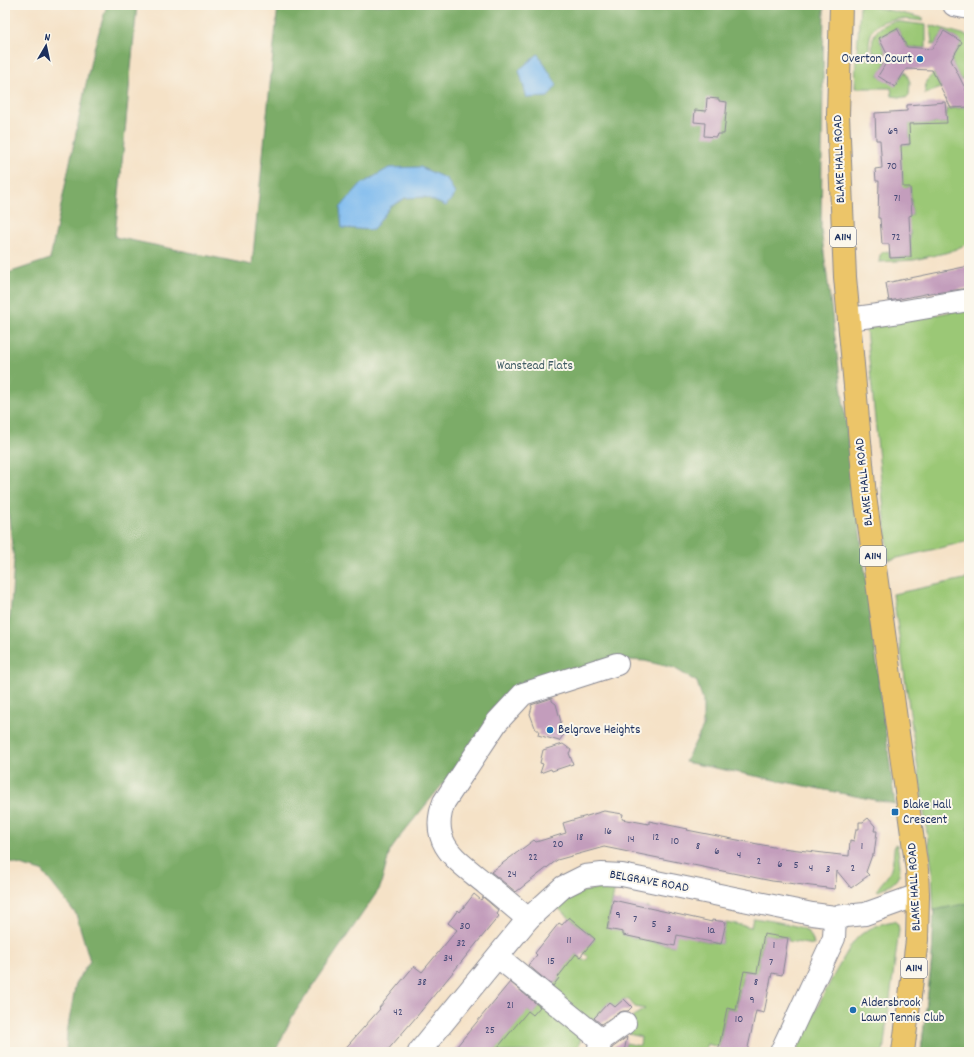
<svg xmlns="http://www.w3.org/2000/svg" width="974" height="1057" viewBox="0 0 974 1057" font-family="Dekko,sans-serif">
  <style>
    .green { fill: #9bc876; stroke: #5b7c6a }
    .forest { fill: #7cac67; stroke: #4c6e62 }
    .water { fill: #7bb9ee; stroke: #4b74a6 }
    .building { fill: #c39dbc }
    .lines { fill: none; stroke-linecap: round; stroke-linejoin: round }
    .minor-casing { stroke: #888892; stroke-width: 24 }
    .major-casing { stroke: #888892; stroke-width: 24 }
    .minor { stroke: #fff; stroke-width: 22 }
    .major { stroke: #ecc569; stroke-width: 22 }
    .poi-dot { fill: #1f6fb2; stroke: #fbf7ec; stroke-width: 1.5 }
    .labels { text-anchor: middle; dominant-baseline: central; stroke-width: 4; stroke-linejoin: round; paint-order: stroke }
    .number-label { font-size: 11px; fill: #454a76 }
    .shield { fill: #fbf7ec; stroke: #5e6b89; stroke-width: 1 }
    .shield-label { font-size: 12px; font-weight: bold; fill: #1b2f5e }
    .poi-label { font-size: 13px; fill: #1b2f5e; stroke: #fbf7ec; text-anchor: start }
    .street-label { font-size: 13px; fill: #1b2f5e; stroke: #fbf7ec }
    .park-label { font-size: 13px; fill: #415d65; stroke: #fbf7ec }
  </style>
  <rect width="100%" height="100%" fill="#fbf7ec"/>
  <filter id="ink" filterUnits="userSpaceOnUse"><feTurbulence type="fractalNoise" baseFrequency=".025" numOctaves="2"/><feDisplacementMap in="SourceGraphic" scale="8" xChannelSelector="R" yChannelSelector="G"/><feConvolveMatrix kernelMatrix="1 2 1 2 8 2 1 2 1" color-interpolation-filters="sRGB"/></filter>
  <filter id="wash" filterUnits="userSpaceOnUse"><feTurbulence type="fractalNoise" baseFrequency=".012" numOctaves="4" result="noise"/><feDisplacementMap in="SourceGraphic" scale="16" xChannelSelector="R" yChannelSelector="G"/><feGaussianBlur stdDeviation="0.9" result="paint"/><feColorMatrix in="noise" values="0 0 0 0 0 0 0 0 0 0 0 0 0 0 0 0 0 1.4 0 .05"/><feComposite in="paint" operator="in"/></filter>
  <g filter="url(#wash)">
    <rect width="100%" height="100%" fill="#f5e2c7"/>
    <g class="green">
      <path d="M860 5H866L923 18V21C906 19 875 14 870 37 869 42 869 48 869 54L857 53Z"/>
      <path d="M894 21 926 25V48L907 47 897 28 879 38 886 53 881 54 873 53C870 34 877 27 894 21Z"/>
      <polygon points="930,25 969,36 969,80 960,79 951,60 962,42 944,31 934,45 932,44"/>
      <polygon points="856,58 887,60 878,76 895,86 905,71 910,82 909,95 906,98 892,96 891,88 855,88"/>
      <polygon points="934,73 941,88 925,94 926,81"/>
      <path d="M969 107V243L949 252 914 260 879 262 880 255 883 252 889 251 890 258 911 257 910 231 896 232V217L912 215 910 187 900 188C905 166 900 163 889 146L910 144 909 124 947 123 946 109Z"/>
      <polygon points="969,308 969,541 889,560 866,329"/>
      <polygon points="969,578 969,1052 921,1052 932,959 934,924 932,868 893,594"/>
      <path d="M895 844 897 845C901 870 905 881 878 891L877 890C880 883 888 878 891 869 894 861 893 852 895 844Z"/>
      <path d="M615 887 607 928 623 932V935L639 939 646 907 650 908 643 940 674 946 680 921 696 937V939L721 944 726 922 751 927 753 918C766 920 797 924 807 931 811 934 813 940 814 945L788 941V938L764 934 757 973 744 971 736 1007 750 1010V1012L727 1008 719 1047 707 1044 705 1052H624L626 1043 640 1046 641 1037 629 1034 633 1016 645 1009 635 1007 629 1000 624 999 615 1007 609 1002 587 1026 547 993 559 979 556 976 576 954 585 961 589 957 580 950 579 938 589 946 595 939 558 908C573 891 594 888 615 887Z"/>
      <path d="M894 921 898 924 899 930 883 1052H796C811 1021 825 989 843 959 847 952 852 943 858 937 868 928 881 923 894 921Z"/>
      <polygon points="543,1003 583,1032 577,1051 494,1052 527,1010 533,1015"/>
    </g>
    <g class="forest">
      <polygon points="107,5 137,5 115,237 252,265 278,5 824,5 821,229 895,804 685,762 703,727 703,701 697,682 674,668 645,661 613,659 523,690 492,709 478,741 402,834 390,851 380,888 293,1015 275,1052 66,1052 67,1033 76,982 90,961 76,914 42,871 5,861 5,634 10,616 12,593 14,560 5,486 5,274 50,259 92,55"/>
      <polygon points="969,903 969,1052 921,1052 932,959 934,910"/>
    </g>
    <g class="water">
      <polygon points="538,54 557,85 548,97 527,98 519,70"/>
      <polygon points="420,167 447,179 455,194 446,206 425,197 405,198 390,207 373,230 342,228 340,208 360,185 389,168"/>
    </g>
    <g id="blocks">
      <g class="building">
        <polygon points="897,28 907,47 932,49 944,31 962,42 951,60 969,96 969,107 951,108 932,70 906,69 895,87 878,76 889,58 879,38"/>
        <polygon points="707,98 719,99 719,101 727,102 724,134 717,134 716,137 704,136 705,123 694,122 695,110 706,111"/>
        <polygon points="945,102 947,123 909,124 910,144 901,145 903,187 910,187 912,215 909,216 911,257 890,258 889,244 882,244 880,218 878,218 879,181 876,181 875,169 882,168 880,140 876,140 875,113 907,111 907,105"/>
        <polygon points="969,266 969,288 935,293 935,292 889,301 886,283"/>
        <polygon points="552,698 552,701 556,704 561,722 559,724 563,727 561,730 565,733 559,741 538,735 539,730 536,730 530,714 532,707 531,705"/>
        <polygon points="563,744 571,750 569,753 573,764 552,771 551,769 540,773 543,764 540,763 543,750"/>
        <polygon points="604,811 623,814 622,819 649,824 649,821 688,829 687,830 773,847 849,856 850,840 854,841 856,829 859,829 859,822 863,822 868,818 875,826 874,831 877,831 874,855 872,855 866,872 869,875 851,888 837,871 835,889 772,881 604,847 557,860 516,892 491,872 534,840 536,842 566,833 563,823"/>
        <polygon points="474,894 481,900 483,897 499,911 497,914 499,916 417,1016 386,1052 342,1052 380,1009 379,1008 414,966 422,972 457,930 448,923 458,910 460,912"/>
        <polygon points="613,900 712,922 712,920 726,922 721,944 677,935 675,946 623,935 623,932 607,929"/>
        <polygon points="569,917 595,939 580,957 576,954 558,977 559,978 553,986 528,965 537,955 535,953 559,923 562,925"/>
        <polygon points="764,934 788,938 782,975 772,973 764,1013 756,1011 747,1052 718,1052 727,1008 736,1010 744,971 757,973"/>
        <polygon points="510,982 540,1007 533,1015 528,1011 494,1052 452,1052"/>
        <polygon points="624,999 632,1007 628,1011 623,1011 618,1013 601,1024 594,1018 609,1002 615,1007"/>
        <polygon points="627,1037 624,1052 611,1052 612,1048"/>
      </g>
    </g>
  </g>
  <g filter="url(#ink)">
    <use href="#blocks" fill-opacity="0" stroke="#888892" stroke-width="1"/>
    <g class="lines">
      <defs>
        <g id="minor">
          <polyline points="954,5 969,8"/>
          <polyline points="849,319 900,312 969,300"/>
          <path d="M528 919C514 907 500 895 486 884 457 860 428 844 444 802L497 722 523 694 617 664"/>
          <polyline points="498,957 601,1040"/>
          <polyline points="419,1052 528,919 563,887 585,876 602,874 622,875 812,914 835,917"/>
          <polyline points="598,1052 601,1040 625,1023"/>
          <polyline points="781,1052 834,938 835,917 865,914 918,895"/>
        </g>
        <polyline id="major" points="841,5 838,115 845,277 865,496 917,870 918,895 917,940 903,1052"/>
      </defs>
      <use href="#minor" class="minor-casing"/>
      <use href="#major" class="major-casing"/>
      <use href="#minor" class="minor"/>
      <use href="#major" class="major"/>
    </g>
  </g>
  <g class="poi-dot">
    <circle cx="920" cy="59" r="4"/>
    <circle cx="550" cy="730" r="4"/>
    <rect x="891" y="808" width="8" height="8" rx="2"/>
    <circle cx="853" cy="1010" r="4"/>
  </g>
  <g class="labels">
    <g class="number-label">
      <text x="893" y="132">69</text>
      <text x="892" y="167">70</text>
      <text x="897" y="199">71</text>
      <text x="896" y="238">72</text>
      <text x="608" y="832">16</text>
      <text x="580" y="838">18</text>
      <text x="656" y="838">12</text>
      <text x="631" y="840">14</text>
      <text x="675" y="842">10</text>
      <text x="558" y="845">20</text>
      <text x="698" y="847">8</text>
      <text x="862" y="847">1</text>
      <text x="717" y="852">6</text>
      <text x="739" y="856">4</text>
      <text x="533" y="858">22</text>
      <text x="759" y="862">2</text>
      <text x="780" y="865">6</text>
      <text x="796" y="866">5</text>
      <text x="811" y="869">4</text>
      <text x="853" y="869">2</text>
      <text x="828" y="870">3</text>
      <text x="512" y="875">24</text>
      <text x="618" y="916">9</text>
      <text x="635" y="920">7</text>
      <text x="654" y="925">5</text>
      <text x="465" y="927">30</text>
      <text x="669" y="930">3</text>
      <text x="711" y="931">1a</text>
      <text x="569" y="941">11</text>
      <text x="461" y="944">32</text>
      <text x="774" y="946">1</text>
      <text x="448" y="959">34</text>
      <text x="551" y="962">15</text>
      <text x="771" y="963">7</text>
      <text x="422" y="983">38</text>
      <text x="756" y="983">8</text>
      <text x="752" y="1001">9</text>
      <text x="510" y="1006">21</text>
      <text x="398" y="1013">42</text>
      <text x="739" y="1020">10</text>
      <text x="490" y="1031">25</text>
    </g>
    <g class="shield">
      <rect x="830" y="227" width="26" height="20" rx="3"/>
      <rect x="860" y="546" width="26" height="20" rx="3"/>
      <rect x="901" y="958" width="26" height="20" rx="3"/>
    </g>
    <g class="shield-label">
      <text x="843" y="237">A114</text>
      <text x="873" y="556">A114</text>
      <text x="914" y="968">A114</text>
    </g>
    <g class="poi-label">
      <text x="912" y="59" text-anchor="end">Overton Court</text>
      <text x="558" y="730">Belgrave Heights</text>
      <text x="903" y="805">Blake Hall<tspan x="903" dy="15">Crescent</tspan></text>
      <text x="861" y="1003">Aldersbrook<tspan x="861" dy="15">Lawn Tennis Club</tspan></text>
    </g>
    <g class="street-label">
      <text transform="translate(840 159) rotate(-92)">BLAKE HALL ROAD</text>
      <text transform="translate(865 482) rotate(-96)">BLAKE HALL ROAD</text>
      <text transform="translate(649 882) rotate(10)">BELGRAVE ROAD</text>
      <text transform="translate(915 887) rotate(-93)">BLAKE HALL ROAD</text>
    </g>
    <g class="park-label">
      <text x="535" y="366">Wanstead Flats</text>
    </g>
  </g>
  <rect width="974" height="1057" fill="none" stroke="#fbf7ec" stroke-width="20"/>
  <g transform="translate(46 46) rotate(9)" stroke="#fbf7ec" stroke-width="3" paint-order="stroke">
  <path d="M0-3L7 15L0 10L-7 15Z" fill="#1b2f5e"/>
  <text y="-6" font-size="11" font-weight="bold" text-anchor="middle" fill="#1b2f5e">N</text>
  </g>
</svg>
